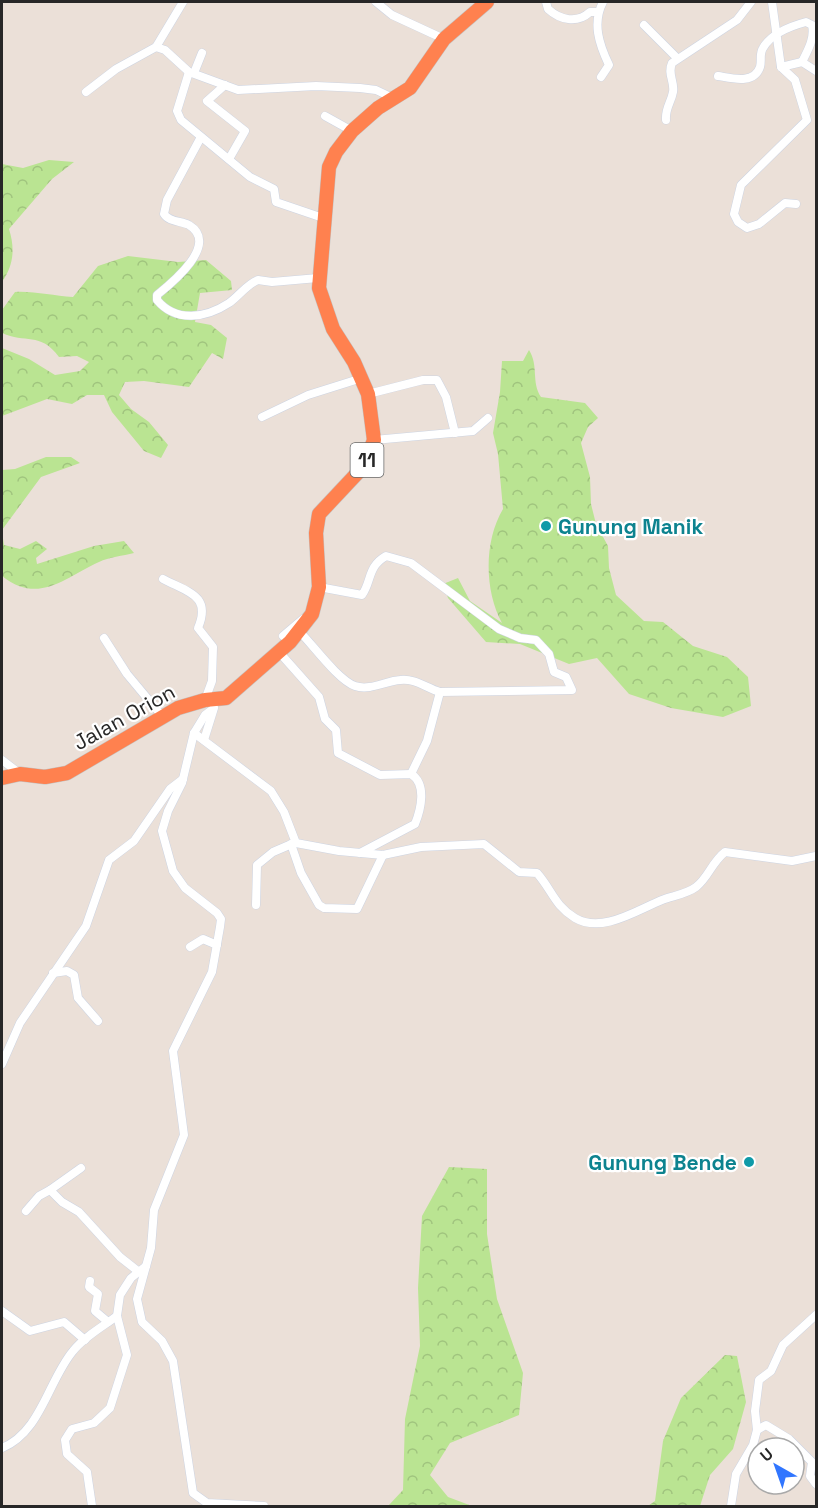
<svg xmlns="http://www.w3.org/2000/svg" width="818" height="1508" viewBox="0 0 818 1508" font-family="'Space Grotesk',sans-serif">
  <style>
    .forest { fill: url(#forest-crowns) }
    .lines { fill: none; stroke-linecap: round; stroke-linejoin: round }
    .street-casing { stroke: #cdd4e2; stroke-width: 9 }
    .highway-casing { stroke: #c3c3c3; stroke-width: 15 }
    .street { stroke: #fff; stroke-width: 8 }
    .highway { stroke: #ff814f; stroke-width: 14 }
    .culture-dot { fill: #0f9aa8; stroke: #fff; stroke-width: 2 }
    .labels { text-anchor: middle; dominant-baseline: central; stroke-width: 4.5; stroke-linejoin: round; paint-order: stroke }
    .shield { fill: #fff; stroke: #686868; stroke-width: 1.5 }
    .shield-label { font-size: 20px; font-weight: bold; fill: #272727 }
    .culture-label { font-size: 21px; font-weight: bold; fill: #0d838f; stroke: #fff; text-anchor: start }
    .street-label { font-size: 21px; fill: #272727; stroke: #fff }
  </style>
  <defs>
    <pattern id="forest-crowns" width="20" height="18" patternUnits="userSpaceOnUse" patternTransform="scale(1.5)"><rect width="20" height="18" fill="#bae492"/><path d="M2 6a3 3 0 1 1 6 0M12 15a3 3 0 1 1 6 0" fill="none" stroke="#a0c47e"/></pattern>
  </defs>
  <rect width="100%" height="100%" fill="#ebe0d8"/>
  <g class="forest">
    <path d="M49 160 74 162 52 179 9 229C15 248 14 265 2 282V164L23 168Z"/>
    <path d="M128 256 178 262 206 260 231 281 232 290 200 293 195 322 211 325 227 338 223 359 212 353 189 387 144 381 125 382 119 395 131 409 149 422 168 445 161 458 144 451 112 412 104 395H87L72 404 47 399 2 416V348L29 359 55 375 80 371 89 362 77 356 59 357C40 331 25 344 2 333V310L15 292C35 291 53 296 73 297L98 266Z"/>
    <path d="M529 350C539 366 531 382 541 397L585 403 598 418 588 427 581 443 590 477 591 504 596 524 608 546 609 568 616 595 644 621 663 622 693 646 727 657 748 677 751 706 723 717 671 708 629 694 597 658 569 664 520 644 486 642 448 598 443 584 458 578 470 601 502 623C484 590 484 541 503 509L498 454 493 433 500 392 502 361H523Z"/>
    <polygon points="46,457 71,457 80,463 41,477 2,530 2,470 15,469"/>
    <path d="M2 532 4 545 20 549 36 541 47 549 36 558 37 564 94 546 124 541 134 553C123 556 109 557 99 562 64 578 39 605 2 576Z"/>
    <polygon points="449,1167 487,1169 487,1234 497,1299 523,1373 519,1415 450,1443 430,1475 448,1497 472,1506 388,1506 403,1490 405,1419 420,1346 418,1288 422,1216"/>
    <polygon points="725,1355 737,1356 746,1402 733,1449 710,1475 700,1506 648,1506 655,1501 663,1441 681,1398"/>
  </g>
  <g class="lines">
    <defs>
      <g id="street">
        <polyline points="376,2 392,15 444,39"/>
        <path d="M546 2 548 9C560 20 577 24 590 12H598"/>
        <polyline points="772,2 781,67 795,80 807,120 741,185 734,214 738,222 747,228 759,224 785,203 796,204"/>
        <polyline points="644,25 677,58"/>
        <polyline points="156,47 165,50 189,72 238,90 316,86 360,88 376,90 395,99"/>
        <polyline points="781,67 802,62 816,71"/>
        <polyline points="189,72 177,111 181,120 250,177 274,189 276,202 323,218"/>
        <polyline points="194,73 202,53"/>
        <path d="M718 76C731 78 754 85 760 67 762 61 759 54 763 48 771 34 791 26 806 22L812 25C815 38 808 50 802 62"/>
        <path d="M601 77 609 65C599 44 592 23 603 2"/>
        <polyline points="225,85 207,101 245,131 229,159"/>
        <polyline points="86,92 116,69 156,47 183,2"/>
        <polyline points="325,116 352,131"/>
        <path d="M666 120C665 108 671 103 673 92 675 82 667 74 672 63L737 20 751 2"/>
        <path d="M201 137 167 200 164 214C169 222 181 221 189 225 220 244 172 283 157 295V300C176 323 206 318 229 303 239 296 247 284 258 280L272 282 318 278"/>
        <polyline points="368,394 423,380 437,380 446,397 455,433"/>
        <polyline points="262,417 308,395 362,378"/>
        <polyline points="374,440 473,431 488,418"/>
        <path d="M163 579C187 592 212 595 198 628L213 647 212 681 205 700"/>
        <path d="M299 631C313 645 338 680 355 686 370 691 386 681 400 680 415 678 426 688 440 692L572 690 566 677 554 672 549 654 536 640 520 638 499 629 411 563 386 556C367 567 372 581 362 595L319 587"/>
        <polyline points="283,636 303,619"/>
        <polyline points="104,638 127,674 162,716"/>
        <path d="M279 652 319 697 325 719 336 730 338 753 380 775 411 774C427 784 421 809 415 824L360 853"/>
        <polyline points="213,709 205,715 194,733 182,783 168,811 162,831 173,871 185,888 217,913 221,919 220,927 212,972 173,1051 184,1135 154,1210 151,1248 137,1299 142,1322 162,1341 173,1361 193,1493 207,1503 264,1506"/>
        <path d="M194 733 271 791 284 812 296 843 339 851 383 855 421 847 484 844 519 872 537 873C552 890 554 905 575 918 602 934 637 910 662 900 672 896 687 894 696 887 708 878 712 862 725 852L792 861 816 856"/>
        <polyline points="204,740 214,708"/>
        <polyline points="2,760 19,773"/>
        <polyline points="411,774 427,741 440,692"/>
        <polyline points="291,844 301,873 319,905 324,908 357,909 383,855"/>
        <polyline points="256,905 257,865 273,852 294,843"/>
        <polyline points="190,947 203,939 217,945"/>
        <polyline points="53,973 67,971 74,975 78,998 98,1021"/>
        <polyline points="2,1064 20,1023 86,926 109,860 134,841 170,789 183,779"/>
        <polyline points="81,1168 50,1190 62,1202 79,1212 120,1257 139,1272"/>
        <polyline points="26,1211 39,1196 50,1190"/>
        <polyline points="90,1281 89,1287 98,1294 95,1311 108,1322"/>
        <polyline points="2,1311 30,1331 64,1322 85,1340"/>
        <polyline points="757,1430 766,1425 789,1439 812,1462 810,1476 816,1484"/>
        <path d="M2 1448C41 1432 48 1381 73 1351 84 1337 102 1327 117 1316"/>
        <polyline points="92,1506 87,1472 67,1454 65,1440 72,1429 94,1423 110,1408 127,1355 117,1316 120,1295 131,1278 146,1266"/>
        <polyline points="731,1506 736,1474 753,1445 757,1430 755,1411 759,1380 771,1371 783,1345 816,1315"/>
      </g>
      <polyline id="highway" points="2,778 20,774 45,777 67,773 178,708 205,700 226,698 290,642 312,614 319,587 316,533 319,514 364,466 374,440 368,394 354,362 333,329 319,288 329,167 336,152 352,131 378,108 410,88 444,39 487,2"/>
    </defs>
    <use href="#street" class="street-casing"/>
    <use href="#highway" class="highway-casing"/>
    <use href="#street" class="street"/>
    <use href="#highway" class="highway"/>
  </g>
  <g class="culture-dot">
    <circle cx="546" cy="526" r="6"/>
    <circle cx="749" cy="1162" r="6"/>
  </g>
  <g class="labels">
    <rect class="shield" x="350.5" y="443" width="33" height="34" rx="4.5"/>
    <g class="shield-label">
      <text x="367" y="460">11</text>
    </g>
    <g class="culture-label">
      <text x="558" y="526">Gunung Manik</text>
      <text x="737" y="1162" text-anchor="end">Gunung Bende</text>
    </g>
    <g class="street-label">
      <text transform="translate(124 717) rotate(-29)">Jalan Orion</text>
    </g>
  </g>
  <rect width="818" height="1508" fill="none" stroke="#272727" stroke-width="6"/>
  <g transform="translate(776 1466) rotate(320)"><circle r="28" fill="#ffffff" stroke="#a9a9a9" stroke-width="1.5"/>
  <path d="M0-4.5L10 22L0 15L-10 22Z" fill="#3176ff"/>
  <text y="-9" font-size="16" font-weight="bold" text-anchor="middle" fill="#272727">U</text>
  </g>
</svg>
